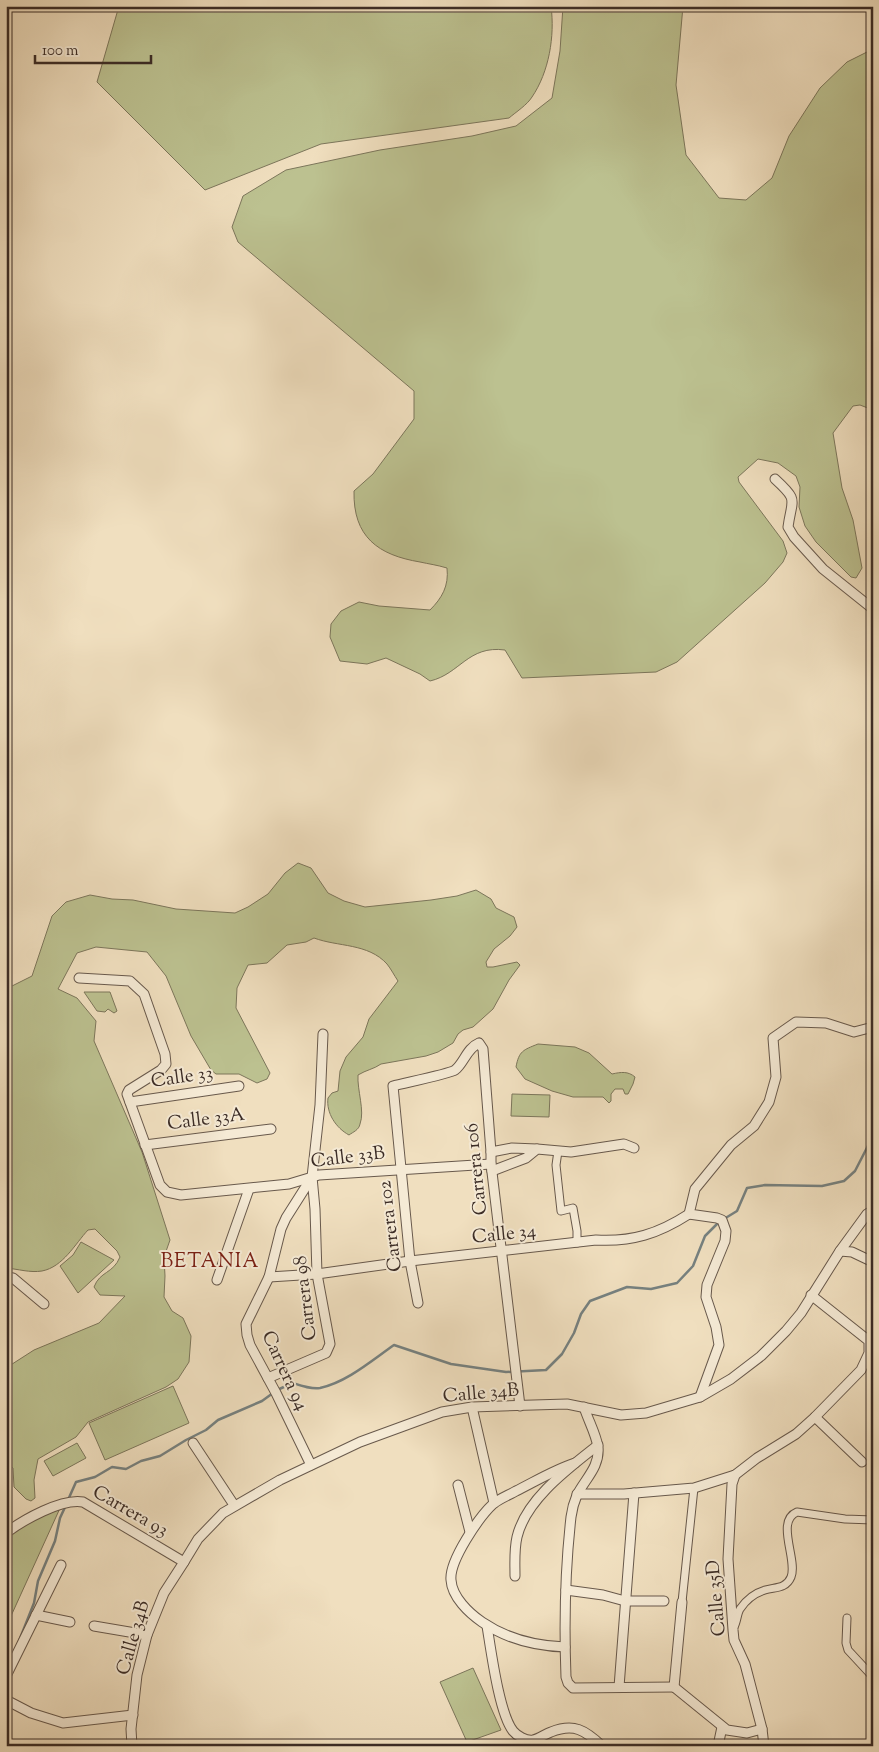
<svg xmlns="http://www.w3.org/2000/svg" width="879" height="1752" viewBox="0 0 879 1752" font-family="'Sorts Mill Goudy',serif">
  <style>
    .green { fill: #bcc190; stroke: #7c765b }
    .lines { fill: none; stroke-linecap: round; stroke-linejoin: round }
    .stream { stroke: #768180; stroke-width: 2.5 }
    .pedestrian-casing { stroke: #68594c; stroke-width: 9 }
    .minor-casing { stroke: #68594c; stroke-width: 11 }
    .pedestrian { stroke: #f5ead5; stroke-width: 7 }
    .minor { stroke: #f5ead5; stroke-width: 9 }
    .labels { text-anchor: middle; dominant-baseline: central; stroke-width: 4; stroke-linejoin: round; paint-order: stroke }
    .street-label { font-size: 19px; fill: #3b2c26; stroke: #f5ead5 }
    .neighbourhood-label { font-size: 20px; letter-spacing: 1px; fill: #7a1f14; stroke: #f5ead5 }
  </style>
  <rect width="100%" height="100%" fill="#f0dfbf"/>
  <filter id="stains"><feTurbulence type="fractalNoise" baseFrequency=".004" numOctaves="4"/><feColorMatrix values="0 0 0 0 .2 0 0 0 0 .09 0 0 0 0 .02 0 0 0 .5 -.17"/></filter>
  <radialGradient id="worn" r=".72"><stop offset=".6" stop-color="#630" stop-opacity="0"/><stop offset="1" stop-color="#630" stop-opacity=".3"/></radialGradient>
  <g class="green">
    <path d="M119 6H459L478 9 498 6H551C555 36 549 72 532 97 527 105 516 112 509 118L321 144 205 190 97 82Z"/>
    <path d="M563 6H683L676 85 686 155 719 198 746 200 772 178 789 136 820 88 847 62 873 49V410L860 405 853 406 833 433 842 488 853 520 862 568 856 578 851 577 816 542 805 526 799 507 800 487 796 476 778 463 758 459 738 477 739 482 783 541 787 553 783 562 765 583 677 662 656 672 522 678 505 650C468 645 460 674 430 681L420 674 386 658 367 664 340 661 330 637 331 624 341 611 359 602 379 606 430 610C442 598 449 586 447 568 437 565 429 564 420 562 378 555 353 537 354 491L373 474 414 419V391L238 242 232 227 243 196 286 170 380 150 472 136 516 126 552 98 560 51Z"/>
    <path d="M298 863 311 868 328 893 344 901 365 907 431 900 457 896 476 890 491 899 496 908 514 917 517 927 510 936 494 949 486 962 487 967H493L517 962 520 965 509 980 493 1009 473 1027 463 1030 458 1034 453 1043 438 1052 426 1056 381 1064C374 1069 366 1070 358 1075 357 1090 365 1111 360 1124 359 1130 353 1132 349 1135 336 1128 326 1113 328 1098L332 1093 338 1091 340 1071 346 1057 363 1037 369 1019 398 981C394 975 391 969 387 964 368 943 338 947 314 938L306 942 287 945 267 963 248 965 237 988 236 1008 270 1073 267 1079 257 1083 239 1074H216L211 1070 191 1036 166 976 147 952 96 947 77 953 58 989 77 998 96 1021 94 1041 142 1152 170 1240 164 1257 165 1276 164 1297 172 1311 183 1318 191 1336 189 1362 178 1379 166 1387 88 1422 76 1437 38 1459 34 1480 35 1498 31 1501 26 1499 14 1487 13 1468 6 1464V1368L34 1350 99 1323 125 1296 100 1295 94 1287C100 1271 113 1274 120 1257L117 1251 95 1229 88 1230C75 1244 63 1267 42 1271 30 1273 18 1269 6 1268V989L32 976 52 916 66 902 90 895 112 899 133 900 176 909 235 913 248 907 268 894 285 873Z"/>
    <polygon points="84,992 110,992 117,1011 114,1013 108,1009 105,1012 97,1011"/>
    <path d="M538 1044 575 1047 589 1053 612 1074C621 1072 628 1071 635 1077L633 1084 628 1094H625L623 1089H615L611 1094V1101L609 1103 603 1097H573L552 1091 525 1079 516 1067C519 1051 523 1050 538 1044Z"/>
    <polygon points="512,1094 550,1095 549,1117 511,1116"/>
    <polygon points="81,1242 114,1260 78,1293 60,1266 73,1255"/>
    <polygon points="173,1386 189,1423 105,1460 89,1423"/>
    <polygon points="77,1443 86,1458 53,1476 44,1461"/>
    <polygon points="61,1506 6,1627 6,1535"/>
    <polygon points="473,1668 501,1730 467,1742 440,1682"/>
  </g>
  <g class="lines">
    <g class="stream">
      <path d="M277 1390 293 1383C302 1386 310 1389 320 1388 347 1382 371 1361 394 1345L451 1364 506 1372 546 1370 562 1354 574 1333 581 1314 590 1301 627 1287 651 1289 677 1283 693 1266 705 1236 719 1222 737 1211 747 1188 765 1185 822 1186 844 1181 855 1171 873 1136"/>
      <polyline points="68,1500 76,1482 95,1477 112,1467 126,1469 141,1461 160,1456 186,1440 206,1430 218,1420 262,1401 273,1393"/>
      <polyline points="19,1641 34,1603 38,1581 55,1541 60,1518 66,1505"/>
      <polyline points="6,1661 12,1658"/>
    </g>
    <defs>
      <g id="pedestrian">
        <polyline points="558,1151 556,1165 561,1211 573,1208 577,1231 577,1243"/>
        <polyline points="682,1602 694,1488"/>
        <polyline points="847,1618 846,1643 848,1650 873,1677"/>
        <path d="M734 1627C737 1622 737 1614 740 1609 746 1600 755 1593 765 1590 775 1587 786 1589 791 1577 798 1560 775 1521 797 1512L845 1519 873 1520"/>
      </g>
      <g id="minor">
        <path d="M775 479C799 501 792 498 788 527L794 537 823 569 873 609"/>
        <polyline points="79,978 130,981 144,994 165,1054 166,1064 161,1070 129,1090 127,1094 160,1185 167,1192 181,1195 289,1184 319,1175 491,1164"/>
        <polyline points="130,1102 239,1086"/>
        <polyline points="145,1145 271,1129"/>
        <polyline points="491,1152 512,1148 537,1149"/>
        <polyline points="492,1171 526,1158 537,1149 571,1152 624,1144 634,1148"/>
        <polyline points="840,1251 852,1252 873,1262"/>
        <polyline points="6,1276 13,1278 44,1304"/>
        <path d="M269 1277 317 1274 410 1261 596 1240C632 1242 658 1234 689 1214"/>
        <polyline points="217,1280 249,1189"/>
        <path d="M418 1303 410 1261 393 1086C404 1083 449 1074 455 1070 464 1063 467 1048 479 1043L483 1049 491 1152V1164L520 1406"/>
        <polyline points="268,1378 326,1353 330,1344 317,1274 315,1209 312,1177"/>
        <polyline points="700,1397 719,1345 716,1327 706,1297 707,1285 725,1241 726,1231 722,1220 717,1218 689,1214 695,1189 731,1145 754,1126 769,1102 776,1077 773,1038 796,1022 826,1023 854,1032 873,1027"/>
        <polyline points="472,1407 494,1503"/>
        <path d="M584 1407C588 1420 596 1434 598 1447 600 1467 585 1479 577 1495 574 1502 572 1509 571 1517 565 1570 564 1624 566 1677L568 1683 573 1688 674 1687"/>
        <polyline points="815,1417 862,1462"/>
        <polyline points="193,1443 234,1505"/>
        <polyline points="311,1465 276,1393 250,1345 247,1335 246,1324 269,1277 281,1229 286,1218 312,1177 320,1105 323,1034"/>
        <polyline points="735,1475 732,1484 728,1559 733,1630 734,1640 745,1664 762,1729 764,1746"/>
        <polyline points="458,1485 470,1532"/>
        <polyline points="577,1494 624,1494 694,1488 735,1475 757,1458 796,1434 815,1417 861,1370 869,1353 869,1341 811,1295"/>
        <path d="M6 1533C23 1520 62 1498 83 1502L184 1562"/>
        <path d="M515 1576C515 1563 514 1550 517 1537 526 1499 569 1468 598 1445"/>
        <polyline points="566,1590 603,1595 625,1601 664,1601"/>
        <polyline points="36,1615 70,1622"/>
        <polyline points="94,1626 147,1635"/>
        <path d="M487 1626C491 1650 499 1713 513 1731 517 1736 526 1741 533 1740 539 1739 545 1734 551 1732 574 1723 585 1730 602 1746"/>
        <path d="M565 1647C534 1646 507 1639 482 1622 469 1613 452 1597 451 1580 449 1561 479 1517 493 1504 499 1499 509 1495 516 1491 536 1481 554 1470 575 1463"/>
        <polyline points="6,1676 61,1565"/>
        <polyline points="619,1687 634,1493"/>
        <polyline points="674,1687 727,1730 747,1733 762,1729"/>
        <polyline points="674,1687 682,1602"/>
        <polyline points="6,1700 31,1713 63,1723 133,1715"/>
        <polyline points="132,1746 131,1729 137,1675 147,1635 164,1593 184,1562 198,1539 223,1513 280,1480 360,1442 442,1412 472,1407 567,1404 621,1415 646,1413 700,1397 731,1379 761,1356 786,1331 801,1313 840,1251 867,1214 873,1210"/>
        <polyline points="718,1746 722,1727"/>
      </g>
    </defs>
    <use href="#pedestrian" class="pedestrian-casing"/>
    <use href="#minor" class="minor-casing"/>
    <use href="#pedestrian" class="pedestrian"/>
    <use href="#minor" class="minor"/>
  </g>
  <g class="labels">
    <g class="street-label">
      <text transform="translate(182 1078) rotate(-8)">Calle 33</text>
      <text transform="translate(206 1120) rotate(-7)">Calle 33A</text>
      <text transform="translate(348 1158) rotate(-7)">Calle 33B</text>
      <text transform="translate(477 1169) rotate(-96)">Carrera 106</text>
      <text transform="translate(391 1226) rotate(-97)">Carrera 102</text>
      <text transform="translate(504 1235) rotate(-6)">Calle 34</text>
      <text transform="translate(306 1298) rotate(-97)">Carrera 98</text>
      <text transform="translate(284 1371) rotate(65)">Carrera 94</text>
      <text transform="translate(481 1394) rotate(-5)">Calle 34B</text>
      <text transform="translate(130 1512) rotate(30)">Carrera 93</text>
      <text transform="translate(717 1598) rotate(-95)">Calle 35D</text>
      <text transform="translate(134 1638) rotate(-74)">Calle 34B</text>
    </g>
    <g class="neighbourhood-label">
      <text x="210" y="1262">BETANIA</text>
    </g>
  </g>
  <rect width="879" height="1752" fill="none" stroke="#f0dfbf" stroke-width="25"/>
  <rect x="8" y="8" width="864" height="1737" fill="none" stroke="#3b2c26" stroke-width="2.5"/>
  <rect x="12" y="12" width="854" height="1727" fill="none" stroke="#3b2c26"/>
  <path d="M35 55v8h116v-8" fill="none" stroke="#3b2c26" stroke-width="2.5"/>
  <text x="42" y="55" font-size="15" fill="#3b2c26" stroke="#f5ead5" stroke-width="4" paint-order="stroke">100 m</text>
  <rect width="100%" height="100%" filter="url(#stains)"/>
  <rect width="100%" height="100%" fill="url(#worn)"/>
</svg>
